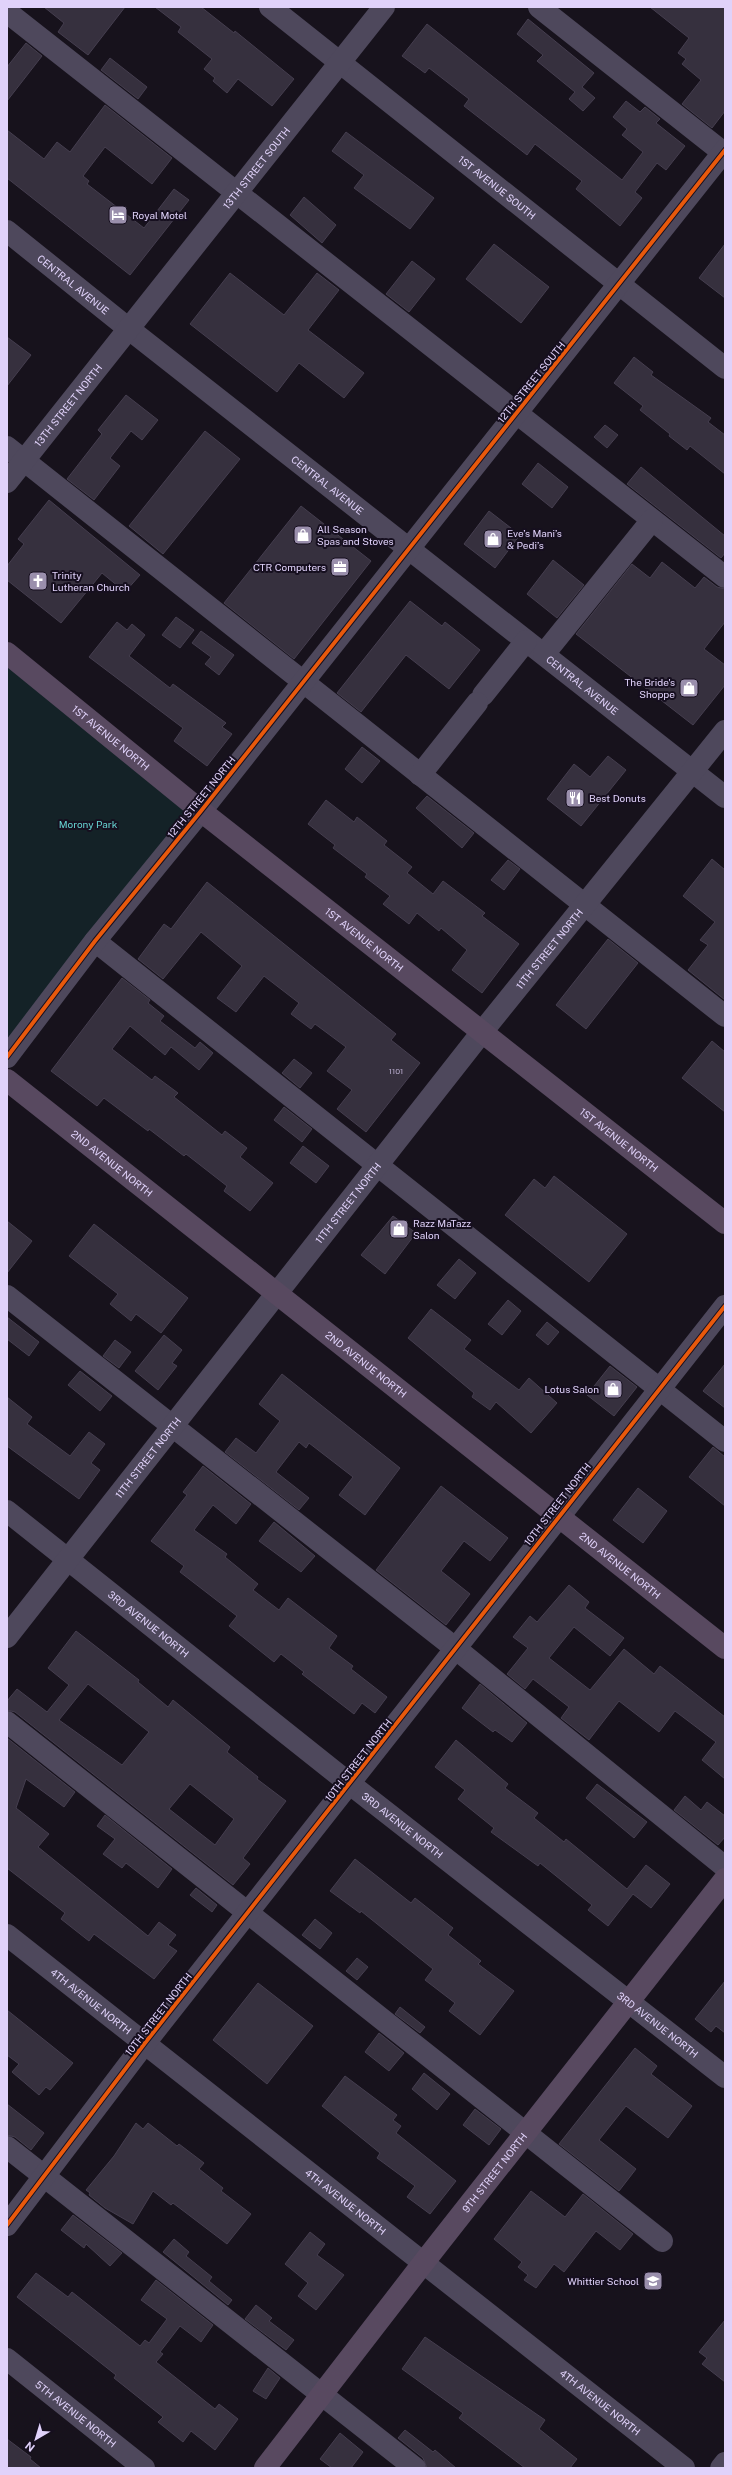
<svg xmlns="http://www.w3.org/2000/svg" width="732" height="2475" viewBox="0 0 732 2475" font-family="'Public Sans',sans-serif">
  <style>
    .green { fill: #142227 }
    .building { fill: #36303e; stroke: #453e4f; fill-rule: evenodd }
    .lines { fill: none; stroke-linecap: round; stroke-linejoin: round }
    .minor { stroke: #4e485c; stroke-width: 22 }
    .major { stroke: #584960; stroke-width: 22 }
    .cycleway-casing { stroke: #160f1f; stroke-width: 6 }
    .cycleway { stroke: #e8590c; stroke-width: 4 }
    .labels { text-anchor: middle; dominant-baseline: central; stroke-width: 4; stroke-linejoin: round; paint-order: stroke }
    .number-label { font-size: 8px; fill: #b6aacb }
    .street-label { font-size: 10px; fill: #e0d2fa; stroke: #160f1f }
    .poi-label { font-size: 10px; fill: #e0d2fa; stroke: #160f1f; text-anchor: start }
    .park-label { font-size: 10px; fill: #66d3d2; stroke: #160f1f }
  </style>
  <rect width="100%" height="100%" fill="#17121c"/>
  <polygon class="green" points="7,653 201,811 7,1057"/>
  <g class="building">
    <polygon points="44,7 125,7 88,55 58,32 64,23"/>
    <polygon points="155,7 201,7 234,33 235,31 294,79 272,106 238,79 227,93 213,81 215,78 204,69 212,59 178,32 181,27"/>
    <polygon points="650,7 725,7 725,111 712,128 682,104 701,80 682,64 686,59 678,53 689,38"/>
    <polygon points="528,19 594,73 582,87 595,98 583,111 569,99 575,92 537,61 543,55 517,34"/>
    <polygon points="427,24 622,180 643,152 622,135 627,129 613,117 626,101 640,112 645,107 660,119 656,123 685,146 666,170 657,163 635,192 642,198 620,226 576,189 582,181 535,144 527,155 464,106 469,99 429,68 425,73 402,56"/>
    <polygon points="26,43 42,56 7,101 7,67"/>
    <polygon points="110,58 147,87 138,99 101,70"/>
    <polygon points="105,105 172,158 152,184 105,147 83,176 89,181 87,184 144,228 174,189 189,200 130,275 7,178 7,130 44,159 57,142 70,152"/>
    <polygon points="346,132 434,198 410,229 354,188 364,175 332,151"/>
    <polygon points="304,197 336,225 322,243 290,215"/>
    <polygon points="494,244 549,287 521,323 466,279"/>
    <polygon points="725,244 725,298 699,278"/>
    <polygon points="412,261 435,279 409,312 386,294"/>
    <polygon points="230,273 284,315 317,273 339,290 308,330 364,373 344,398 299,363 277,392 190,324"/>
    <polygon points="7,337 31,355 7,386"/>
    <polygon points="634,357 653,372 651,375 711,418 708,422 725,435 725,474 690,446 687,450 669,436 670,434 640,410 643,406 614,383"/>
    <polygon points="126,395 158,420 142,440 131,431 110,458 120,466 94,500 67,479 102,434 98,430"/>
    <polygon points="605,425 618,435 607,448 594,437"/>
    <polygon points="205,431 240,459 163,554 129,526"/>
    <polygon points="538,463 568,487 552,508 522,484"/>
    <polygon points="641,467 725,536 725,553 721,558 627,484"/>
    <polygon points="49,500 140,575 125,592 102,573 61,623 7,580 7,566 24,544 18,539"/>
    <polygon points="301,506 371,561 294,659 224,603"/>
    <polygon points="489,511 520,535 495,568 464,544"/>
    <polygon points="553,560 584,585 557,618 527,594"/>
    <polygon points="662,562 695,588 704,577 717,587 725,589 725,622 704,649 725,665 725,685 693,725 576,634 632,564 650,578"/>
    <polygon points="410,601 442,626 445,622 480,650 449,689 406,655 361,712 337,693"/>
    <polygon points="176,617 194,630 180,648 162,635"/>
    <polygon points="117,622 127,630 132,624 145,635 129,656 170,688 173,684 226,723 222,727 232,734 207,766 174,741 183,728 89,657"/>
    <polygon points="201,631 234,655 219,675 205,664 211,657 192,643"/>
    <polygon points="362,747 380,761 362,783 345,769"/>
    <polygon points="608,756 626,770 581,826 547,799 574,764 590,777"/>
    <polygon points="427,796 474,833 462,848 416,808"/>
    <polygon points="326,800 354,822 357,817 387,841 384,845 412,867 407,873 433,894 443,881 485,913 482,916 519,944 482,993 452,970 467,950 441,928 439,931 417,913 409,924 383,904 390,896 365,877 367,874 333,848 335,845 308,824"/>
    <polygon points="712,859 725,870 725,1000 688,970 708,945 700,940 715,922 683,896"/>
    <polygon points="508,860 520,869 504,890 491,880"/>
    <polygon points="207,882 396,1034 391,1040 420,1063 366,1132 337,1109 352,1090 327,1071 346,1047 315,1024 311,1029 291,1014 299,1003 264,976 236,1012 217,998 242,966 201,932 163,979 138,959 164,924 171,929"/>
    <polygon points="608,939 638,963 586,1029 556,1005"/>
    <polygon points="122,978 150,1000 148,1003 164,1016 160,1021 195,1048 200,1042 213,1053 199,1070 171,1047 165,1055 130,1026 112,1049 152,1080 155,1076 178,1093 174,1097 222,1135 225,1131 247,1148 240,1157 273,1183 250,1211 224,1191 227,1186 186,1154 184,1156 149,1129 148,1131 104,1098 97,1106 51,1071"/>
    <polygon points="712,1041 725,1052 725,1112 682,1078"/>
    <polygon points="294,1059 312,1073 300,1088 282,1073"/>
    <polygon points="284,1107 312,1129 302,1142 274,1120"/>
    <polygon points="303,1146 329,1166 316,1183 290,1163"/>
    <polygon points="554,1176 627,1234 589,1282 505,1215 534,1179 545,1188"/>
    <polygon points="393,1216 416,1233 385,1274 361,1255"/>
    <polygon points="7,1221 32,1241 7,1273"/>
    <polygon points="94,1224 188,1298 161,1333 136,1314 131,1321 110,1304 118,1294 69,1256"/>
    <polygon points="459,1259 476,1273 455,1299 437,1285"/>
    <polygon points="508,1300 521,1311 502,1335 488,1324"/>
    <polygon points="431,1309 471,1340 464,1349 519,1390 529,1378 557,1403 531,1433 496,1402 490,1410 472,1397 474,1393 408,1338"/>
    <polygon points="7,1317 39,1342 29,1356 7,1339"/>
    <polygon points="547,1322 559,1332 548,1345 536,1335"/>
    <polygon points="164,1335 182,1350 172,1363 177,1366 158,1390 135,1371"/>
    <polygon points="115,1340 131,1352 119,1368 103,1356"/>
    <polygon points="725,1364 725,1408 703,1391"/>
    <polygon points="610,1366 637,1387 614,1416 587,1395"/>
    <polygon points="80,1371 112,1396 100,1411 68,1385"/>
    <polygon points="282,1374 400,1468 365,1515 339,1495 353,1477 309,1443 306,1448 299,1442 276,1472 309,1498 299,1510 225,1452 236,1438 256,1453 280,1421 259,1404"/>
    <polygon points="7,1397 32,1417 27,1424 70,1456 89,1432 105,1444 91,1463 100,1470 79,1499 7,1446"/>
    <polygon points="713,1447 725,1457 725,1506 689,1477"/>
    <polygon points="203,1466 251,1504 236,1524 213,1505 194,1530 227,1554 225,1557 258,1584 253,1590 279,1610 288,1598 337,1636 329,1648 353,1666 351,1669 387,1697 375,1713 362,1703 354,1714 302,1674 304,1672 281,1654 274,1662 229,1626 237,1616 180,1572 184,1566 151,1541 187,1495 183,1492"/>
    <polygon points="441,1486 508,1538 490,1561 464,1541 441,1571 470,1594 446,1625 376,1570"/>
    <polygon points="638,1488 667,1511 643,1543 613,1520"/>
    <polygon points="274,1522 315,1556 301,1572 259,1541"/>
    <polygon points="569,1585 589,1602 585,1608 624,1638 610,1656 574,1627 549,1658 590,1690 624,1649 654,1674 660,1666 725,1717 725,1779 702,1760 716,1742 675,1711 659,1732 619,1701 589,1740 561,1718 569,1707 533,1679 525,1689 507,1674 528,1648 513,1637 530,1616 537,1622"/>
    <path d="M76 1631 139 1680 138 1682 168 1707 173 1700 230 1747 227 1752 258 1777 257 1779 286 1801 243 1858 250 1864 233 1885 15 1712 7 1710V1701L17 1689 47 1712 69 1685 48 1668ZM88 1684 149 1732 122 1765 59 1720ZM190 1784 234 1819 215 1845 169 1809Z"/>
    <polygon points="480,1684 527,1723 512,1742 495,1730 493,1732 462,1708"/>
    <polygon points="7,1738 75,1792 64,1807 26,1779 16,1808 49,1834 38,1847 148,1936 159,1922 176,1935 168,1945 177,1951 154,1979 94,1934 89,1941 61,1919 65,1913 7,1868"/>
    <polygon points="456,1740 508,1784 505,1788 538,1813 534,1818 564,1842 566,1839 627,1889 646,1865 670,1884 651,1908 633,1894 608,1926 588,1910 592,1905 540,1863 538,1866 491,1832 494,1828 458,1799 465,1790 435,1767"/>
    <polygon points="597,1784 647,1822 634,1838 586,1798"/>
    <polygon points="685,1796 701,1810 707,1802 725,1816 725,1837 718,1845 674,1810"/>
    <polygon points="105,1815 172,1869 158,1888 126,1863 122,1868 103,1854 115,1839 97,1826"/>
    <polygon points="355,1859 411,1903 415,1898 453,1928 448,1935 481,1961 478,1964 514,1991 480,2035 449,2011 455,2003 425,1980 433,1969 361,1911 360,1913 330,1891"/>
    <polygon points="196,1888 217,1905 212,1912 190,1895"/>
    <polygon points="315,1919 332,1933 320,1949 302,1935"/>
    <polygon points="357,1958 368,1967 357,1980 346,1971"/>
    <polygon points="725,1981 725,2033 716,2026 711,2032 695,2019"/>
    <polygon points="258,1983 313,2026 267,2084 213,2040"/>
    <polygon points="400,2007 425,2027 420,2033 395,2014"/>
    <polygon points="7,2010 73,2063 50,2090 46,2087 39,2095 12,2072 19,2064 7,2055"/>
    <polygon points="379,2033 404,2053 389,2071 365,2052"/>
    <polygon points="635,2048 657,2066 651,2074 692,2106 668,2138 626,2106 599,2140 636,2169 619,2191 559,2144"/>
    <polygon points="424,2073 450,2094 437,2110 412,2089"/>
    <polygon points="345,2076 397,2115 393,2120 401,2126 396,2133 456,2181 430,2214 407,2197 415,2186 377,2158 380,2153 322,2106"/>
    <polygon points="7,2104 44,2133 31,2150 15,2137 7,2135"/>
    <polygon points="475,2109 501,2129 489,2145 463,2125"/>
    <polygon points="136,2123 143,2129 148,2123 177,2146 179,2144 204,2163 199,2169 223,2188 221,2191 251,2214 227,2244 173,2203 171,2205 153,2191 133,2224 105,2208 89,2195 90,2193 86,2190 114,2156"/>
    <polygon points="531,2191 565,2217 583,2194 633,2234 620,2250 596,2231 564,2272 554,2264 536,2288 524,2280 528,2275 518,2267 522,2262 494,2239"/>
    <polygon points="73,2215 122,2253 110,2266 86,2244 84,2248 61,2230"/>
    <polygon points="310,2232 325,2244 317,2255 344,2275 316,2310 298,2296 308,2283 285,2264"/>
    <polygon points="174,2239 189,2252 186,2256 212,2277 209,2281 232,2300 228,2305 163,2252"/>
    <polygon points="36,2273 68,2297 72,2292 140,2346 145,2340 149,2343 167,2319 141,2300 156,2280 213,2325 201,2342 180,2326 160,2352 163,2354 156,2362 215,2409 219,2404 238,2419 215,2450 191,2431 183,2442 158,2422 163,2417 114,2378 116,2375 17,2297"/>
    <polygon points="256,2305 272,2318 269,2321 294,2340 286,2350 245,2319"/>
    <polygon points="725,2320 725,2382 702,2364 707,2358 699,2352"/>
    <polygon points="425,2337 545,2420 539,2429 577,2459 570,2468 525,2468 459,2418 463,2413 402,2369"/>
    <polygon points="268,2368 280,2378 266,2399 253,2391"/>
    <polygon points="405,2430 433,2452 435,2450 456,2468 427,2468 423,2458 398,2438"/>
    <polygon points="340,2433 363,2452 351,2468 332,2468 320,2459"/>
    <polygon points="7,2439 31,2457 30,2459 41,2468 7,2468"/>
  </g>
  <g class="lines">
    <g class="minor">
      <path id="s1" d="M270 7 725 368"/>
      <polyline points="539,7 725,154"/>
      <polyline points="7,12 725,577"/>
      <path id="s2" d="M7 231 129 329 725 797"/>
      <polyline points="7,447 725,1016"/>
      <path id="s3" d="M7 482 384 7"/>
      <polyline points="544,654 652,520"/>
      <polyline points="483,695 526,641"/>
      <polyline points="420,775 477,703"/>
      <polyline points="95,941 725,1441"/>
      <polyline points="7,1057 95,941 201,811 725,150"/>
      <polyline points="7,1296 455,1648 725,1867"/>
      <path id="s4" d="M7 1511 350 1784 725 2077"/>
      <path id="s5" d="M7 1637 482 1032 725 731"/>
      <polyline points="7,1722 662,2241"/>
      <path id="s6" d="M7 1935 684 2468"/>
      <polyline points="7,2147 415,2468"/>
      <polyline points="7,2225 145,2043 725,1306"/>
      <path id="s7" d="M7 2359 144 2468"/>
      <polyline points="721,2468 725,2463"/>
    </g>
    <g class="major">
      <path id="s8" d="M7 653 201 811 725 1223"/>
      <path id="s9" d="M7 1080 725 1648"/>
      <path id="s10" d="M265 2468 424 2262 725 1879"/>
    </g>
    <defs>
      <g id="cycleway">
        <polyline points="7,1057 95,941 201,811 725,150"/>
        <polyline points="7,2225 145,2043 725,1306"/>
      </g>
    </defs>
    <use href="#cycleway" class="cycleway-casing"/>
    <use href="#cycleway" class="cycleway"/>
  </g>
  <defs>
    <symbol id="hotel-square" viewBox="-11 -11 22 22"><rect x="-9" y="-9" width="18" height="18" rx="4" fill="#9a8fac" stroke="#160f1f"/><path d="M-6-4.5h1.5V1H6V5H4.5V3h-9V5H-6ZM-4 0a1.8 1.8 0 1 1 3.6 0ZM.5 0V-2.5h3Q6-2.5 6 0Z" fill="#fff"/></symbol>
    <symbol id="shop-square" viewBox="-11 -11 22 22"><rect x="-9" y="-9" width="18" height="18" rx="4" fill="#9a8fac" stroke="#160f1f"/><path d="M-5-2.5h2.3a2.7 3.5 0 0 1 5.4 0H5L5.5 6h-11ZM-1.5-2.5h3a1.5 2.3 0 0 0-3 0Z" fill="#fff"/></symbol>
    <symbol id="office-square" viewBox="-11 -11 22 22"><rect x="-9" y="-9" width="18" height="18" rx="4" fill="#9a8fac" stroke="#160f1f"/><path d="M-6-3h4V-5.5h4V-3h4V5H-6ZM-1-4.5V-3h2v-1.5ZM-6 0V1H6V0Z" fill="#fff"/></symbol>
    <symbol id="church-square" viewBox="-11 -11 22 22"><rect x="-9" y="-9" width="18" height="18" rx="4" fill="#9a8fac" stroke="#160f1f"/><path d="M-1.2-6h2.4v3.5h3.3v2.4h-3.3V6h-2.4V-.1h-3.3v-2.4h3.3Z" fill="#fff"/></symbol>
    <symbol id="restaurant-square" viewBox="-11 -11 22 22"><rect x="-9" y="-9" width="18" height="18" rx="4" fill="#9a8fac" stroke="#160f1f"/><path d="M-5-6h1v4h1v-4h1v4h1v-4h1v5L-1.5 .5V6h-2V.5L-5-1ZM5-6V6H3V1.5H1.5Q1.5-4 5-6Z" fill="#fff"/></symbol>
    <symbol id="school-square" viewBox="-11 -11 22 22"><rect x="-9" y="-9" width="18" height="18" rx="4" fill="#9a8fac" stroke="#160f1f"/><path d="M0-5L7-2L0 1L-7-2ZM-4 1L0 2.5L4 1V4Q0 6-4 4Z" fill="#fff"/></symbol>
  </defs>
  <g fill-rule="evenodd">
    <use href="#hotel-square" x="107" y="204" width="22" height="22"/>
    <use href="#shop-square" x="292" y="524" width="22" height="22"/>
    <use href="#shop-square" x="482" y="528" width="22" height="22"/>
    <use href="#office-square" x="329" y="556" width="22" height="22"/>
    <use href="#church-square" x="27" y="570" width="22" height="22"/>
    <use href="#shop-square" x="678" y="677" width="22" height="22"/>
    <use href="#restaurant-square" x="564" y="787" width="22" height="22"/>
    <use href="#shop-square" x="388" y="1218" width="22" height="22"/>
    <use href="#shop-square" x="602" y="1378" width="22" height="22"/>
    <use href="#school-square" x="642" y="2270" width="22" height="22"/>
  </g>
  <g class="labels">
    <g class="number-label">
      <text x="396" y="1071">1101</text>
    </g>
    <g class="street-label">
      <text stroke="none"><textPath href="#s3" startOffset="401">13TH STREET SOUTH</textPath></text>
      <text stroke="none"><textPath href="#s1" startOffset="290">1ST AVENUE SOUTH</textPath></text>
      <text stroke="none"><textPath href="#s2" startOffset="85">CENTRAL AVENUE</textPath></text>
      <text transform="translate(531 382) rotate(-51)">12TH STREET SOUTH</text>
      <text stroke="none"><textPath href="#s3" startOffset="98">13TH STREET NORTH</textPath></text>
      <text stroke="none"><textPath href="#s2" startOffset="409">CENTRAL AVENUE</textPath></text>
      <text stroke="none"><textPath href="#s2" startOffset="733">CENTRAL AVENUE</textPath></text>
      <text stroke="none"><textPath href="#s8" startOffset="134">1ST AVENUE NORTH</textPath></text>
      <text transform="translate(201 797) rotate(-51)">12TH STREET NORTH</text>
      <text stroke="none"><textPath href="#s8" startOffset="458">1ST AVENUE NORTH</textPath></text>
      <text stroke="none"><textPath href="#s5" startOffset="876">11TH STREET NORTH</textPath></text>
      <text stroke="none"><textPath href="#s8" startOffset="782">1ST AVENUE NORTH</textPath></text>
      <text stroke="none"><textPath href="#s9" startOffset="134">2ND AVENUE NORTH</textPath></text>
      <text stroke="none"><textPath href="#s5" startOffset="552">11TH STREET NORTH</textPath></text>
      <text stroke="none"><textPath href="#s9" startOffset="458">2ND AVENUE NORTH</textPath></text>
      <text stroke="none"><textPath href="#s5" startOffset="228">11TH STREET NORTH</textPath></text>
      <text transform="translate(557 1504) rotate(-52)">10TH STREET NORTH</text>
      <text stroke="none"><textPath href="#s9" startOffset="782">2ND AVENUE NORTH</textPath></text>
      <text stroke="none"><textPath href="#s4" startOffset="181">3RD AVENUE NORTH</textPath></text>
      <text transform="translate(358 1760) rotate(-52)">10TH STREET NORTH</text>
      <text stroke="none"><textPath href="#s4" startOffset="505">3RD AVENUE NORTH</textPath></text>
      <text stroke="none"><textPath href="#s6" startOffset="107">4TH AVENUE NORTH</textPath></text>
      <text transform="translate(158 2014) rotate(-52)">10TH STREET NORTH</text>
      <text stroke="none"><textPath href="#s4" startOffset="829">3RD AVENUE NORTH</textPath></text>
      <text stroke="none"><textPath href="#s10" startOffset="374">9TH STREET NORTH</textPath></text>
      <text stroke="none"><textPath href="#s6" startOffset="431">4TH AVENUE NORTH</textPath></text>
      <text stroke="none"><textPath href="#s6" startOffset="755">4TH AVENUE NORTH</textPath></text>
      <text stroke="none"><textPath href="#s7" startOffset="88">5TH AVENUE NORTH</textPath></text>
    </g>
    <g class="poi-label">
      <text x="132" y="215">Royal Motel</text>
      <text x="317" y="529">All Season<tspan x="317" dy="12">Spas and Stoves</tspan></text>
      <text x="507" y="533">Eve’s Mani’s<tspan x="507" dy="12">&amp; Pedi’s</tspan></text>
      <text x="326" y="567" text-anchor="end">CTR Computers</text>
      <text x="52" y="575">Trinity<tspan x="52" dy="12">Lutheran Church</tspan></text>
      <text x="675" y="682" text-anchor="end">The Bride's<tspan x="675" dy="12">Shoppe</tspan></text>
      <text x="589" y="798">Best Donuts</text>
      <text x="413" y="1223">Razz MaTazz<tspan x="413" dy="12">Salon</tspan></text>
      <text x="599" y="1389" text-anchor="end">Lotus Salon</text>
      <text x="639" y="2281" text-anchor="end">Whittier School</text>
    </g>
    <g class="park-label">
      <text x="88" y="824">Morony Park</text>
    </g>
  </g>
  <rect width="732" height="2475" fill="none" stroke="#e0d2fa" stroke-width="16"/>
  <g transform="translate(36 2439) rotate(218)" stroke="#160f1f" stroke-width="3" paint-order="stroke">
  <path d="M0-3L7 15L0 10L-7 15Z" fill="#e0d2fa"/>
  <text y="-6" font-size="11" font-weight="bold" text-anchor="middle" fill="#e0d2fa">N</text>
  </g>
</svg>
